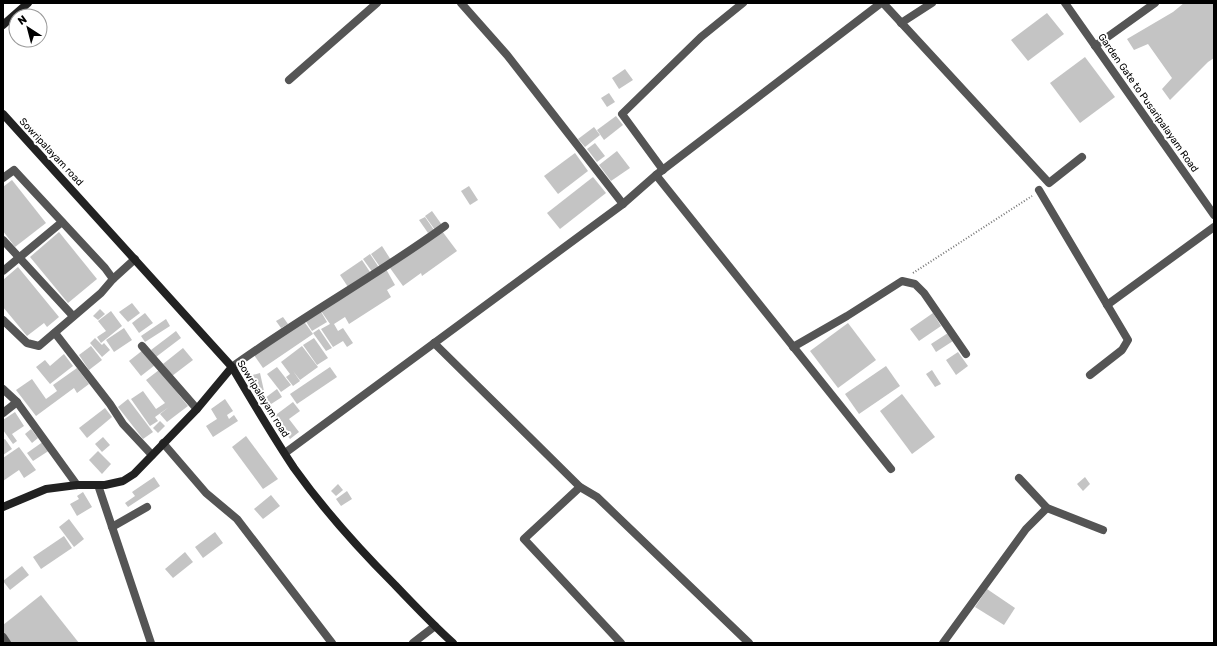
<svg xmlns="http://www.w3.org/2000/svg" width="1217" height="646" viewBox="0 0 1217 646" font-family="Rubik,sans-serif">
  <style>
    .building { fill: #c4c4c4 }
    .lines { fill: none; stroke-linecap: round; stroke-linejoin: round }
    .path { stroke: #777; stroke-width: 2; stroke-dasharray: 1 2; stroke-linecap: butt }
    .street { stroke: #555; stroke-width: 8 }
    .secondary { stroke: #222; stroke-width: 8 }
    .labels { text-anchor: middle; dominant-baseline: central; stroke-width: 4; stroke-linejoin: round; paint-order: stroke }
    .street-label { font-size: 10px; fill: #000; stroke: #fff }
  </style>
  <rect width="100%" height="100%" fill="#fff"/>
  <g class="building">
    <polygon points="1184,3 1214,3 1214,58 1208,62 1170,100 1162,89 1172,78 1148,44 1134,50 1127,39 1173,12"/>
    <polygon points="1047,13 1064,34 1028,61 1011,40"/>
    <polygon points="1085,57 1115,97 1080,123 1050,83"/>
    <polygon points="625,69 633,80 619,89 612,78"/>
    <polygon points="609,93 615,102 607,107 601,98"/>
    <polygon points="616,116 623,125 604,140 597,130"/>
    <polygon points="594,127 600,135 585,147 578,139"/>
    <polygon points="595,143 605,156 597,162 587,149"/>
    <polygon points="617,151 630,168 611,181 599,165"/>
    <polygon points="575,153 588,171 558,194 544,176"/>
    <polygon points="593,177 606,193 560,229 547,213"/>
    <polygon points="12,180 46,223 15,247 3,231 3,187"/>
    <polygon points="469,186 478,200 470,205 461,191"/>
    <polygon points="432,211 442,225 435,230 425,216"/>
    <polygon points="425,217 434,230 428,233 419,220"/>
    <polygon points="442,231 457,251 422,276 421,273 403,286 390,268"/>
    <polygon points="59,232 97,279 68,303 30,257"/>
    <polygon points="382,246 391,260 380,267 371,254"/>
    <polygon points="370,254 380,269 373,273 363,259"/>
    <polygon points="362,260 370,272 348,287 340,275"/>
    <polygon points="18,267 59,317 47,327 44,323 27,336 3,307 3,280"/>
    <polygon points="386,269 395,285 387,290 391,297 349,324 345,317 334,324 338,331 343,328 353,343 347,347 343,341 333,347 321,329 330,324 321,311"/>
    <polygon points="132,303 140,313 128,322 119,312"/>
    <polygon points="100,309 105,314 98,320 93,316"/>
    <polygon points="320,310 327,322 312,331 305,320"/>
    <polygon points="111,311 122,326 101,343 97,337 106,331 98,321"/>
    <polygon points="145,313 153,323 139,333 132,323"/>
    <polygon points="933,313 941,326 919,341 910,329"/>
    <polygon points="283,317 288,324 281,328 276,321"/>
    <polygon points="166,319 170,326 145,342 141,336"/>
    <polygon points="303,320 313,334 263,368 254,355"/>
    <polygon points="848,323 876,360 838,388 810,351"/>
    <polygon points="124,328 132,340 114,352 106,340"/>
    <polygon points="319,329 332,348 326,351 313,333"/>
    <polygon points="176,331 181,338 156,357 151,350"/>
    <polygon points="948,333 953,341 936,352 931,344"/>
    <polygon points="95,338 102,345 104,343 110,350 102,357 90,343"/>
    <polygon points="314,338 328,358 317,365 303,345"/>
    <polygon points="91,346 102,360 89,370 79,355"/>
    <polygon points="302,346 318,367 300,380 293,371 300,381 293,386 286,377 290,374 281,362"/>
    <polygon points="183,348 193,360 172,376 163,364"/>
    <polygon points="143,350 155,365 141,376 129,361"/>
    <polygon points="958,352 968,366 956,375 946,360"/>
    <polygon points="64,354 73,366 50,384 36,367 45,360 50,366"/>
    <polygon points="886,366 900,386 859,414 845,394"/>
    <polygon points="277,367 291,385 281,392 267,374"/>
    <polygon points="330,367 337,377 297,404 290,394"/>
    <polygon points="77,368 89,384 77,393 74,388 36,416 16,390 32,379 46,399 57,391 53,385"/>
    <polygon points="159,370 188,406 167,422 160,414 169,407 155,417 158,421 150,426 131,399 143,391 156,409 165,403 146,380"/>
    <polygon points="932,370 941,384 935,387 926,374"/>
    <polygon points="260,373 264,391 254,393 249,376"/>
    <polygon points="277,389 282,397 265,408 261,401"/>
    <polygon points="902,394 935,437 912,454 880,411"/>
    <polygon points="128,399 153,432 143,439 118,407"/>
    <polygon points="225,399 233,411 227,415 229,419 234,415 238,421 213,437 206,426 217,419 211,409"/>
    <polygon points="293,402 300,411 289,419 299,432 290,439 273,417"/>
    <polygon points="105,408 112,417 87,438 79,428"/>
    <polygon points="15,412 24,426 12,434 17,441 13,444 3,430 3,420"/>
    <polygon points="160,421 165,426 158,433 153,428"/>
    <polygon points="31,429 38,438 32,443 25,434"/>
    <polygon points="246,436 278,479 263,489 232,447"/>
    <polygon points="103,437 110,445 102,452 95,444"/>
    <polygon points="5,439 12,449 3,455 3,440"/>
    <polygon points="44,441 50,450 33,461 27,453"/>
    <polygon points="19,447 36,470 24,478 19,470 3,481 3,458"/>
    <polygon points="98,451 111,464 102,474 89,460"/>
    <polygon points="154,477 160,486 128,507 125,503 135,496 132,492"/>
    <polygon points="1085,477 1090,484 1083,491 1077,484"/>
    <polygon points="338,484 343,490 336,496 331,491"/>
    <polygon points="347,491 352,499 341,506 336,499"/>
    <polygon points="83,492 92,507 77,516 70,504 79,499 77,496"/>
    <polygon points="271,495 280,506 263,519 254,509"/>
    <polygon points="69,519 84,539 74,547 59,527"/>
    <polygon points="215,532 223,543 203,558 195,547"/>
    <polygon points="64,536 72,548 41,569 33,557"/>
    <polygon points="185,552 193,562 173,578 165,569"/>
    <polygon points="22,566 29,575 10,590 3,581"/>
    <polygon points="987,589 1015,608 1004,625 975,607"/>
    <polygon points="41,595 79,643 10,643 3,634 3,625"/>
  </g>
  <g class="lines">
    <polyline class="path" points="913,273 1032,196"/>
    <g class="street">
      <polyline points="461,3 507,55 623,204"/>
      <polyline points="883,3 1049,183 1082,157"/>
      <polyline points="1065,3 1214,215"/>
      <polyline points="901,23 932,3"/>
      <polyline points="1095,46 1155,3"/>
      <polyline points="289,80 377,3"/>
      <polyline points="663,170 622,114 701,37 743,3"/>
      <polyline points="656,175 891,469"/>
      <polyline points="3,178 14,170 105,268 113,279"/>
      <polyline points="1039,190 1128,340 1122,350 1090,375"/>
      <polyline points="3,240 73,316"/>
      <polyline points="3,271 62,222"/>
      <polyline points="1107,305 1214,227"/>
      <polyline points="3,320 27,343 39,346 101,293 113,279 135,259"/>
      <polyline points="55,333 110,404 123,424 152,455"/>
      <polyline points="434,343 580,487 597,497 749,643"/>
      <polyline points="142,346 197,409"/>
      <polyline points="793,347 847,316 902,281 915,284 924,293 966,354"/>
      <path d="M232 367C301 317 376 276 445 226"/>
      <polyline points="3,389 17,402 77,485"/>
      <polyline points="3,413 17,402"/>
      <polyline points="163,443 206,493 237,519 332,643"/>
      <polyline points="285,453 623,204 656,175 881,3"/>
      <polyline points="1019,478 1047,508 1103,530"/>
      <polyline points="98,485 151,643"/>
      <polyline points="580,487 524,539 621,643"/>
      <polyline points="112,527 147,507"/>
      <polyline points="3,637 7,643"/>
      <polyline points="413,643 435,626"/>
      <polyline points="943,643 1026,529 1047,508"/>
    </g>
    <g class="secondary">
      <polyline points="3,25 28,3"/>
      <path d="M3 114 232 367C252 401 272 435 294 468 324 510 359 549 395 585 414 605 433 625 453 643"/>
      <polyline points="3,507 46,489 77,485 105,485 123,481 134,474 197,409 232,367"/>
    </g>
  </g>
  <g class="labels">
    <g class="street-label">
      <text transform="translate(1148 103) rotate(55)">Garden Gate to Pusaripalayam Road</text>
      <text transform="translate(51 152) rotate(47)">Sowripalayam road</text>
      <text transform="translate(263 399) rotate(58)">Sowripalayam road</text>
    </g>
  </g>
  <rect width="1217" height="646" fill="none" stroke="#000000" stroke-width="8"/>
  <g transform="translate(28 28) rotate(324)"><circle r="19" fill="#ffffff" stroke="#999999"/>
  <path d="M0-3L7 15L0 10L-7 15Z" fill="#000000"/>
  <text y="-6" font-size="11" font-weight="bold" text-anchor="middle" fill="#000000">N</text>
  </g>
</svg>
